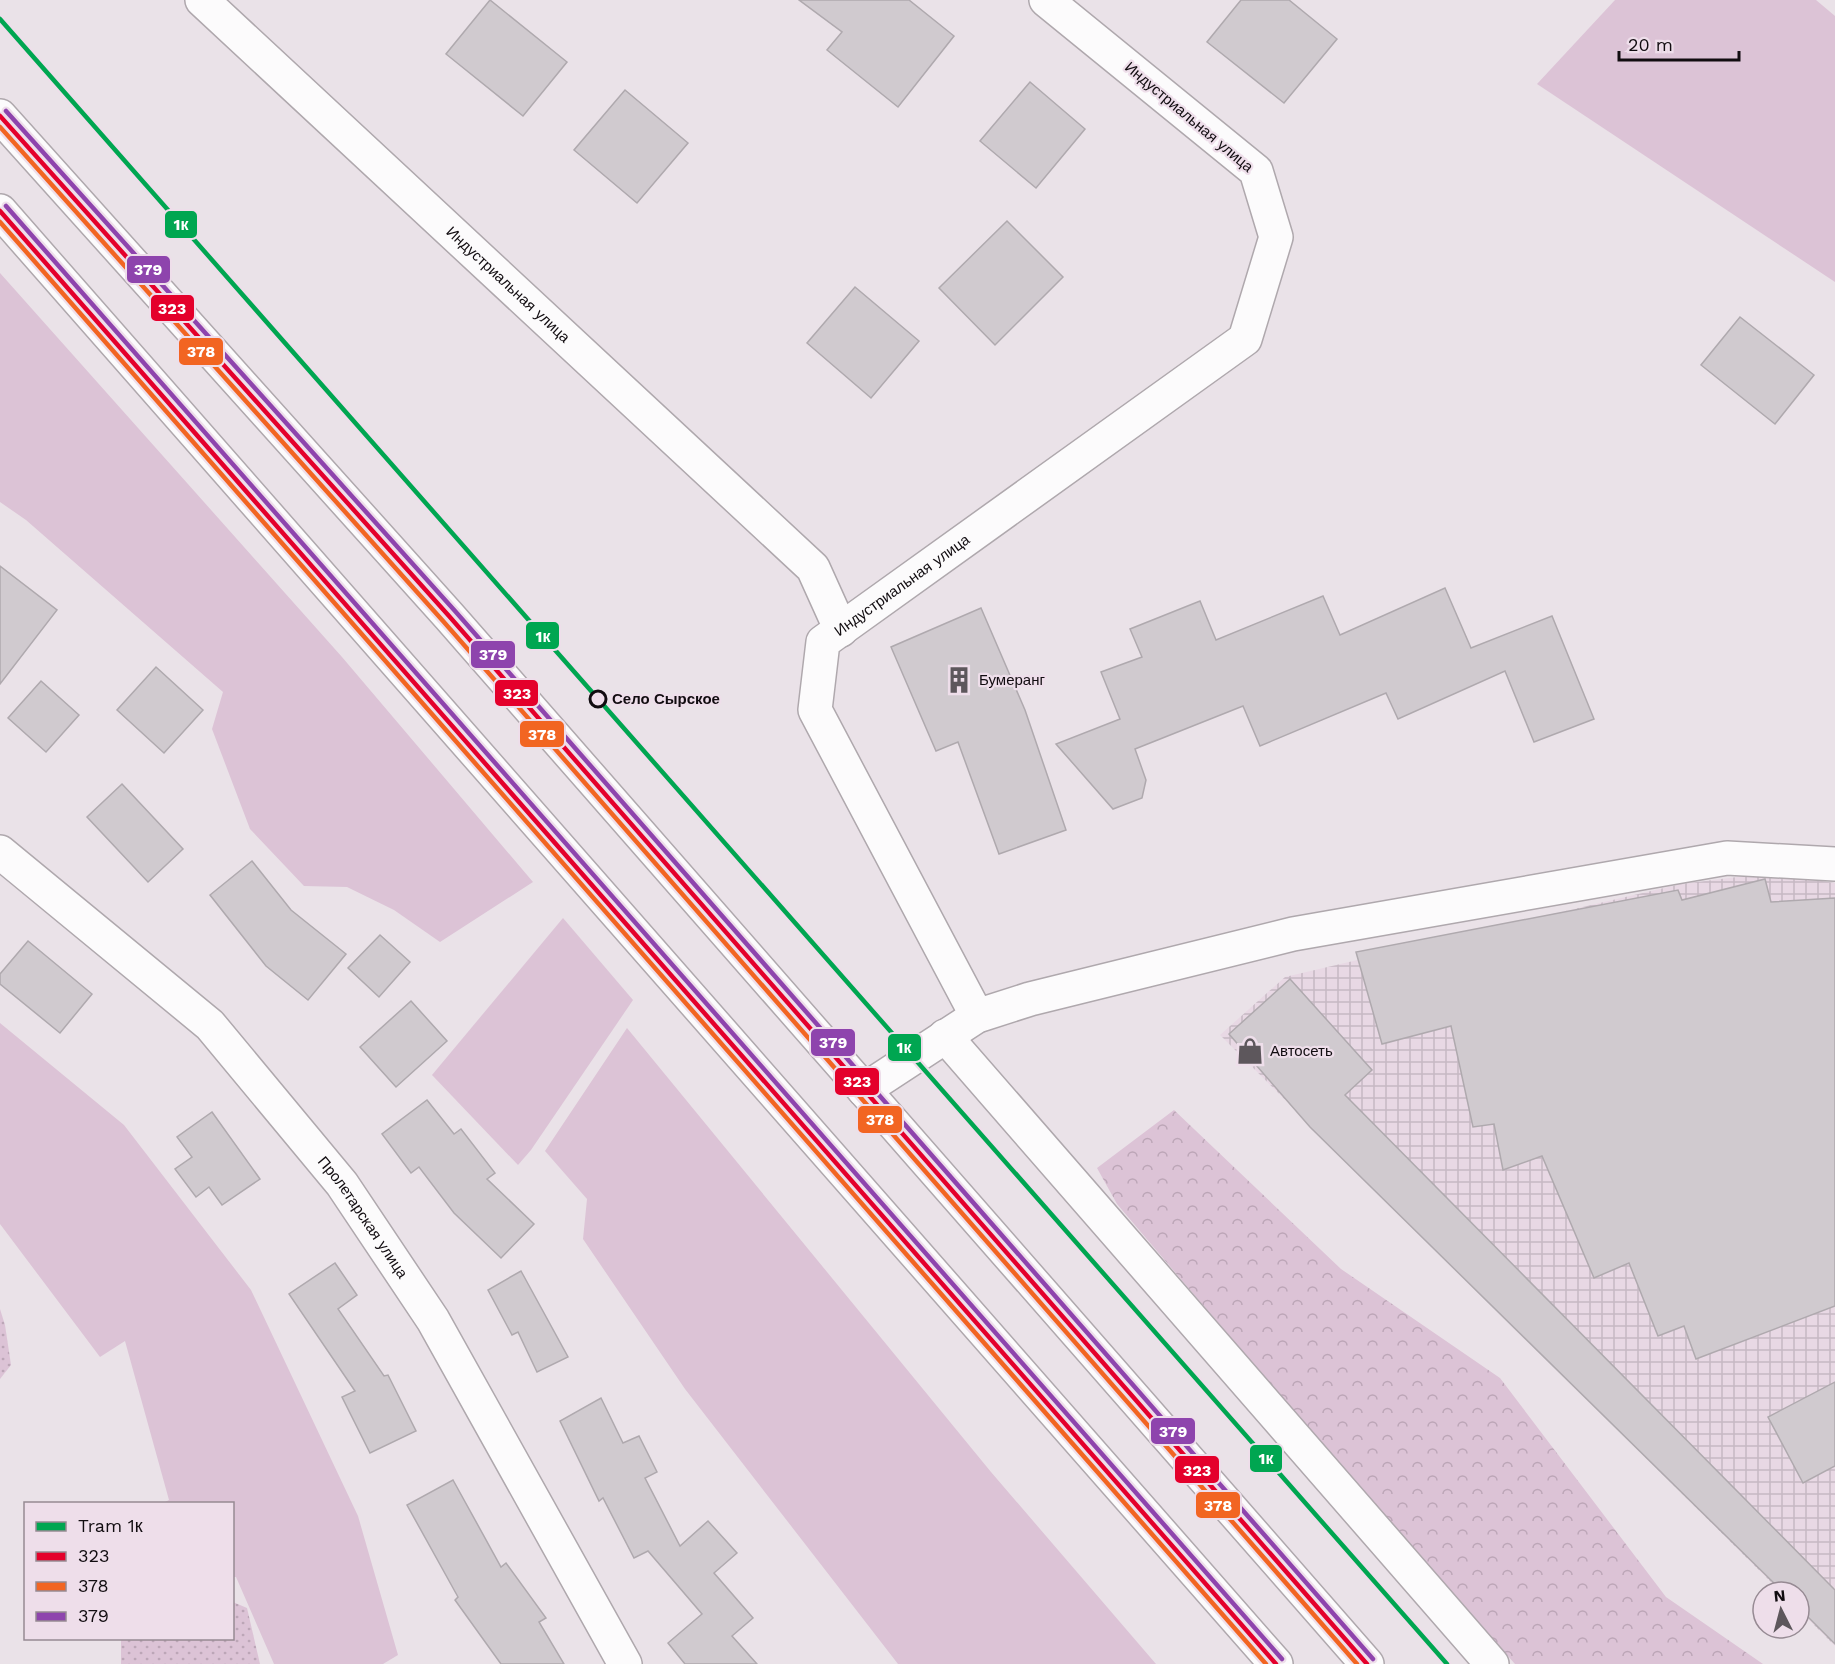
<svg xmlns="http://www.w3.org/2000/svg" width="1835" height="1664" viewBox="0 0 1835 1664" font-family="'Work Sans',sans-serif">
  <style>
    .industrial { fill: url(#industrial-grid) }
    .grass { fill: url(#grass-dots) }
    .forest { fill: url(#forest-crowns) }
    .green { fill: #dcc3d6 }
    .building { fill: #d0cacf; stroke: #afa9ae; stroke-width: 1.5 }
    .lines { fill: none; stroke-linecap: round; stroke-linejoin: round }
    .street-casing { stroke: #afa8ad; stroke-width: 36 }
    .secondary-casing { stroke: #afa8ad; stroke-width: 36 }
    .street { stroke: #fcfbfc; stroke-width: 33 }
    .secondary { stroke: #fcfbfc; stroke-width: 33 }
    .bus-1-casing { stroke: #eedeea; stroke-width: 9 }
    .bus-2-casing { stroke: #eedeea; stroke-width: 9 }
    .bus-3-casing { stroke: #eedeea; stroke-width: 9 }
    .bus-1 { stroke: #e4002b; stroke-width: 4.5 }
    .bus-2 { stroke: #f26522; stroke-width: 4.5 }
    .bus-3 { stroke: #8e44ad; stroke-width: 4.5 }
    .tram-1-casing { stroke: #eedeea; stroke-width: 9 }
    .tram-1 { stroke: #00a651; stroke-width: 4.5 }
    .stop-dot { fill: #eedeea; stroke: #110c10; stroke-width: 3 }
    .labels { text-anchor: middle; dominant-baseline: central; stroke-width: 4.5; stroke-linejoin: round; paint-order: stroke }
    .street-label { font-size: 15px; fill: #110c10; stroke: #eedeea }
    .poi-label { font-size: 15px; fill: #110c10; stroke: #eedeea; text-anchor: start }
    .stop-label { font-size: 15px; font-weight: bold; fill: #110c10; stroke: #eedeea; text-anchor: start }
    .line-badge { stroke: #eedeea; stroke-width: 2 }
    .badge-label { font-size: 16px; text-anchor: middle; font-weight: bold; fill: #fff }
  </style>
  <defs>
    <pattern id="industrial-grid" width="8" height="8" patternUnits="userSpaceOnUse" patternTransform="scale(1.5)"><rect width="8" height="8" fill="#e8d8e4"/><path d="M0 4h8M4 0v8" fill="none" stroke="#c6b8c3"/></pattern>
    <pattern id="grass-dots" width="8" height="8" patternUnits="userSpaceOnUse" patternTransform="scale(1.5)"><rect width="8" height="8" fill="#dcc3d6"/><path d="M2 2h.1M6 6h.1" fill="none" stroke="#bca6b7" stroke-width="1.8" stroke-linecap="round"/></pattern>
    <pattern id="forest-crowns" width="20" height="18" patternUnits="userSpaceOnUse" patternTransform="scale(1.5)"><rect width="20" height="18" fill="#dcc3d6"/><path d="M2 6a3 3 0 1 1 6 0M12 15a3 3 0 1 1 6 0" fill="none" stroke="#bca6b7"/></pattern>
  </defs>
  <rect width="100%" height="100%" fill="#eae2e8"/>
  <polygon class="industrial" points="1769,873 1835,883 1835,1646 1799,1610 1799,1592 1781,1592 1220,1035 1285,977 1681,884"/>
  <g class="grass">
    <polygon points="0,1309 5,1325 11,1365 0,1379"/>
    <polygon points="233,1602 247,1608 260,1664 121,1664 121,1639 232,1638"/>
  </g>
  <polygon class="forest" points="1174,1110 1341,1269 1500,1378 1666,1597 1763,1664 1515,1664 1355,1484 1117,1204 1097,1168"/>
  <g class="green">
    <polygon points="1615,0 1816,0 1835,16 1835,282 1537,84"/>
    <polygon points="0,273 342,657 533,882 440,942 394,910 347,887 304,886 250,829 212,729 223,692 26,520 0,502"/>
    <polygon points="563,918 633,1000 531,1150 518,1165 432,1075"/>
    <polygon points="0,1023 124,1125 251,1290 358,1516 398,1655 383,1664 274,1664 236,1577 233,1577 232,1504 163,1503 169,1500 125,1341 100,1357 0,1224"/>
    <polygon points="627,1028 991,1472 1156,1664 898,1664 685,1389 583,1239 587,1199 545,1151"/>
  </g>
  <g class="building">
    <polygon points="490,0 567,62 523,116 446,54"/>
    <polygon points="799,0 909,0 954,36 898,107 827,50 842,32"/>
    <polygon points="1241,0 1289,0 1337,39 1284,103 1207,42"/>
    <polygon points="1030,82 1085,129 1036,188 980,141"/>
    <polygon points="625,90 688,143 637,203 574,150"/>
    <polygon points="1007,221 1063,277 995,345 939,288"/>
    <polygon points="855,287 919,341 871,398 807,343"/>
    <polygon points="1740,317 1814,375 1775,424 1701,365"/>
    <polygon points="0,566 57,610 0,684"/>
    <polygon points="1445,588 1471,648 1552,616 1594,719 1534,742 1505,671 1398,719 1386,693 1260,746 1243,706 1135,749 1146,780 1142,798 1113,809 1056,744 1120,719 1101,672 1142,657 1130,629 1200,601 1216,640 1323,596 1340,635"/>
    <polygon points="981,608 1025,710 1066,830 999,854 958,742 936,751 891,647"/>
    <polygon points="156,667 203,710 164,753 117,710"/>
    <polygon points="41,681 79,715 46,752 8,718"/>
    <polygon points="122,784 183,849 148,882 87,817"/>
    <polygon points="252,861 291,910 346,954 308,1000 266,966 210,895"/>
    <polygon points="1765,879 1771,902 1835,898 1835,1306 1696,1359 1684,1326 1658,1336 1629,1263 1594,1278 1542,1156 1503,1170 1494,1124 1473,1127 1451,1026 1382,1044 1356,952 1678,890 1682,900"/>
    <polygon points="380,935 410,962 379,997 348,968"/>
    <polygon points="28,941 92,994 60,1033 0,984 0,974"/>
    <polygon points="1290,979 1372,1070 1345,1095 1835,1590 1835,1644 1799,1608 1799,1592 1783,1592 1310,1127 1229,1034"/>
    <polygon points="411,1001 447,1041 396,1087 360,1047"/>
    <polygon points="427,1100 454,1134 461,1129 495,1173 487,1179 534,1224 501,1258 454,1213 419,1167 411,1173 382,1134"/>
    <polygon points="212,1112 260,1179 222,1205 209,1187 196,1197 175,1169 192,1157 177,1137"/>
    <polygon points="335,1263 357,1295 338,1309 384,1376 388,1375 416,1431 370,1453 342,1397 355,1391 289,1294"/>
    <polygon points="521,1271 568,1357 537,1372 518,1332 512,1335 488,1290"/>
    <polygon points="1835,1382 1835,1466 1803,1483 1768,1417"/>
    <polygon points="601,1398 623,1443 639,1436 657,1472 645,1478 680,1546 708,1521 737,1553 714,1573 753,1618 732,1636 757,1664 685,1664 668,1643 702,1614 648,1551 634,1558 603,1498 599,1501 560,1421"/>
    <polygon points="453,1480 501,1567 506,1563 546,1618 539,1622 564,1664 501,1664 455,1600 458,1597 407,1505"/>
  </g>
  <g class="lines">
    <defs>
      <g id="street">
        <path id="s1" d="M202 0 813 568 841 630"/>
        <path id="s2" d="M0 852 210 1025 342 1184 433 1320 625 1664"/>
        <path id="s3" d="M977 1016 815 710 823 642 1245 339 1276 237 1256 171 1046 0"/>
        <polyline points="945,1036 1492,1664"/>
        <polyline points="864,1090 977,1016 1030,999 1293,934 1727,858 1835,864"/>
      </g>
      <g id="secondary">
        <polyline points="0,116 449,616 1367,1664"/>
        <polyline points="0,211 1276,1664"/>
      </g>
    </defs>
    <use href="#street" class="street-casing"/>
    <use href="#secondary" class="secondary-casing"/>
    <use href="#street" class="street"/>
    <use href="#secondary" class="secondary"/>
    <defs>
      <g id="bus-1">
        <polyline points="0,116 449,616 1367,1664"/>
        <polyline points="0,211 1276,1664"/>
      </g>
      <g id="bus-2">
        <polyline points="0,127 443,621 1357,1664"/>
        <polyline points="0,222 1266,1664"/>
      </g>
      <g id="bus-3">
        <polyline points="6,111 455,611 1373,1659"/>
        <polyline points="6,206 1282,1659"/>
      </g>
    </defs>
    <use href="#bus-1" class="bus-1-casing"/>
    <use href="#bus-2" class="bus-2-casing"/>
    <use href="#bus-3" class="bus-3-casing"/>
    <use href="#bus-1" class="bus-1"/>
    <use href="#bus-2" class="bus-2"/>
    <use href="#bus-3" class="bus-3"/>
    <defs>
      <polyline id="tram-1" points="0,19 1447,1664"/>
    </defs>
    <use href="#tram-1" class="tram-1-casing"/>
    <use href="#tram-1" class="tram-1"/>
  </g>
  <defs>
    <symbol id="building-bare" viewBox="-9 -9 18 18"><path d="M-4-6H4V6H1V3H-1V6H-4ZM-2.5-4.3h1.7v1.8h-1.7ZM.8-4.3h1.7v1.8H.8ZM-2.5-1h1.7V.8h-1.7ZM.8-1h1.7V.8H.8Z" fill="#5d575c" stroke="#eedeea" stroke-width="2.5" paint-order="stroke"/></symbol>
    <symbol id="shop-bare" viewBox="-9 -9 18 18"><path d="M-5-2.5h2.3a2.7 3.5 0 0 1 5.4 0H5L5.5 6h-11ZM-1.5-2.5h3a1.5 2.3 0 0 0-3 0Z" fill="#5d575c" stroke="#eedeea" stroke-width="2.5" paint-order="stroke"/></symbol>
  </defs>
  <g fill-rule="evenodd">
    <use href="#building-bare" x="940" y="661" width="38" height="38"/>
    <use href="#shop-bare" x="1231" y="1032" width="38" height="38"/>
  </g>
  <circle class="stop-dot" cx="598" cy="699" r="8"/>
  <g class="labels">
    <g class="street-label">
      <text transform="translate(1189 117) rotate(40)">Индустриальная улица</text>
      <text stroke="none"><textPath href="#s1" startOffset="418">Индустриальная улица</textPath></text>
      <text stroke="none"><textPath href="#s3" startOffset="512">Индустриальная улица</textPath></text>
      <text stroke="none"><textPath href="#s2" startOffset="518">Пролетарская улица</textPath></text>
    </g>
    <g class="poi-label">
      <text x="979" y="680">Бумеранг</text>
      <text x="1270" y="1051">Автосеть</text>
    </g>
    <g class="stop-label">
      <text x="612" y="699">Село Сырское</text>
    </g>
  </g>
  <g class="line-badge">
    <rect x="164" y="210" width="34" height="29" rx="6" fill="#00a651"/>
    <rect x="126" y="255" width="45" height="29" rx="6" fill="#8e44ad"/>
    <rect x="150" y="294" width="45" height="28" rx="6" fill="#e4002b"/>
    <rect x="178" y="337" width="46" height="29" rx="6" fill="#f26522"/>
    <rect x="525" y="621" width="35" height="29" rx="6" fill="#00a651"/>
    <rect x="470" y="640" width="46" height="29" rx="6" fill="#8e44ad"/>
    <rect x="494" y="679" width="45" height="28" rx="6" fill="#e4002b"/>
    <rect x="519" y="720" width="46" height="28" rx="6" fill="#f26522"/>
    <rect x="810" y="1028" width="46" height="29" rx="6" fill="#8e44ad"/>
    <rect x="887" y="1033" width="35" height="29" rx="6" fill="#00a651"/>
    <rect x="834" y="1067" width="46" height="29" rx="6" fill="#e4002b"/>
    <rect x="857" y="1105" width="46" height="29" rx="6" fill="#f26522"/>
    <rect x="1150" y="1417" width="46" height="28" rx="6" fill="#8e44ad"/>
    <rect x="1249" y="1444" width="34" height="29" rx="6" fill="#00a651"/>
    <rect x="1174" y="1455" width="46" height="29" rx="6" fill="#e4002b"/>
    <rect x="1195" y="1491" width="46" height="28" rx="6" fill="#f26522"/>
  </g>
  <g class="badge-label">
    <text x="181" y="230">1к</text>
    <text x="148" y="275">379</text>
    <text x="172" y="314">323</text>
    <text x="201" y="357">378</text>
    <text x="543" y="642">1к</text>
    <text x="493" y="660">379</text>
    <text x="517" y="699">323</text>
    <text x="542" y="740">378</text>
    <text x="833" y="1048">379</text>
    <text x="904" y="1053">1к</text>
    <text x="857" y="1087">323</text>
    <text x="880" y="1125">378</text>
    <text x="1173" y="1437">379</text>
    <text x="1266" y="1464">1к</text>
    <text x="1197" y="1476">323</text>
    <text x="1218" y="1511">378</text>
  </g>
  <rect x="24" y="1502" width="210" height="138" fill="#eedeea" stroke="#968a93" stroke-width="1.5"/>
  <rect x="36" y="1522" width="30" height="9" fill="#00a651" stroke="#968a93" stroke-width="1.5"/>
  <text x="78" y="1532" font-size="18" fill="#110c10">Tram 1к</text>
  <rect x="36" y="1552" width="30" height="9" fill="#e4002b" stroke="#968a93" stroke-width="1.5"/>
  <text x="78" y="1562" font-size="18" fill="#110c10">323</text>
  <rect x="36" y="1582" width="30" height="9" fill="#f26522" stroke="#968a93" stroke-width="1.5"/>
  <text x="78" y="1592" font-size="18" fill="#110c10">378</text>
  <rect x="36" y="1612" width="30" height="9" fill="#8e44ad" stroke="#968a93" stroke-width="1.5"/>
  <text x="78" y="1622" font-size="18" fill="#110c10">379</text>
  <g transform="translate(1781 1610) rotate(354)"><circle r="28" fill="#eedeea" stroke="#968a93" stroke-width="1.5"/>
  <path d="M0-4.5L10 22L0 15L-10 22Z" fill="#5d575c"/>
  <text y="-9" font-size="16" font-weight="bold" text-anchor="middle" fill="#110c10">N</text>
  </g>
  <path d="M1619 51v9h120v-9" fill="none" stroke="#110c10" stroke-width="3"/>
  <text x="1628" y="51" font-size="18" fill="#110c10" stroke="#eedeea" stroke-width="4.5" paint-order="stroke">20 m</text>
</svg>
